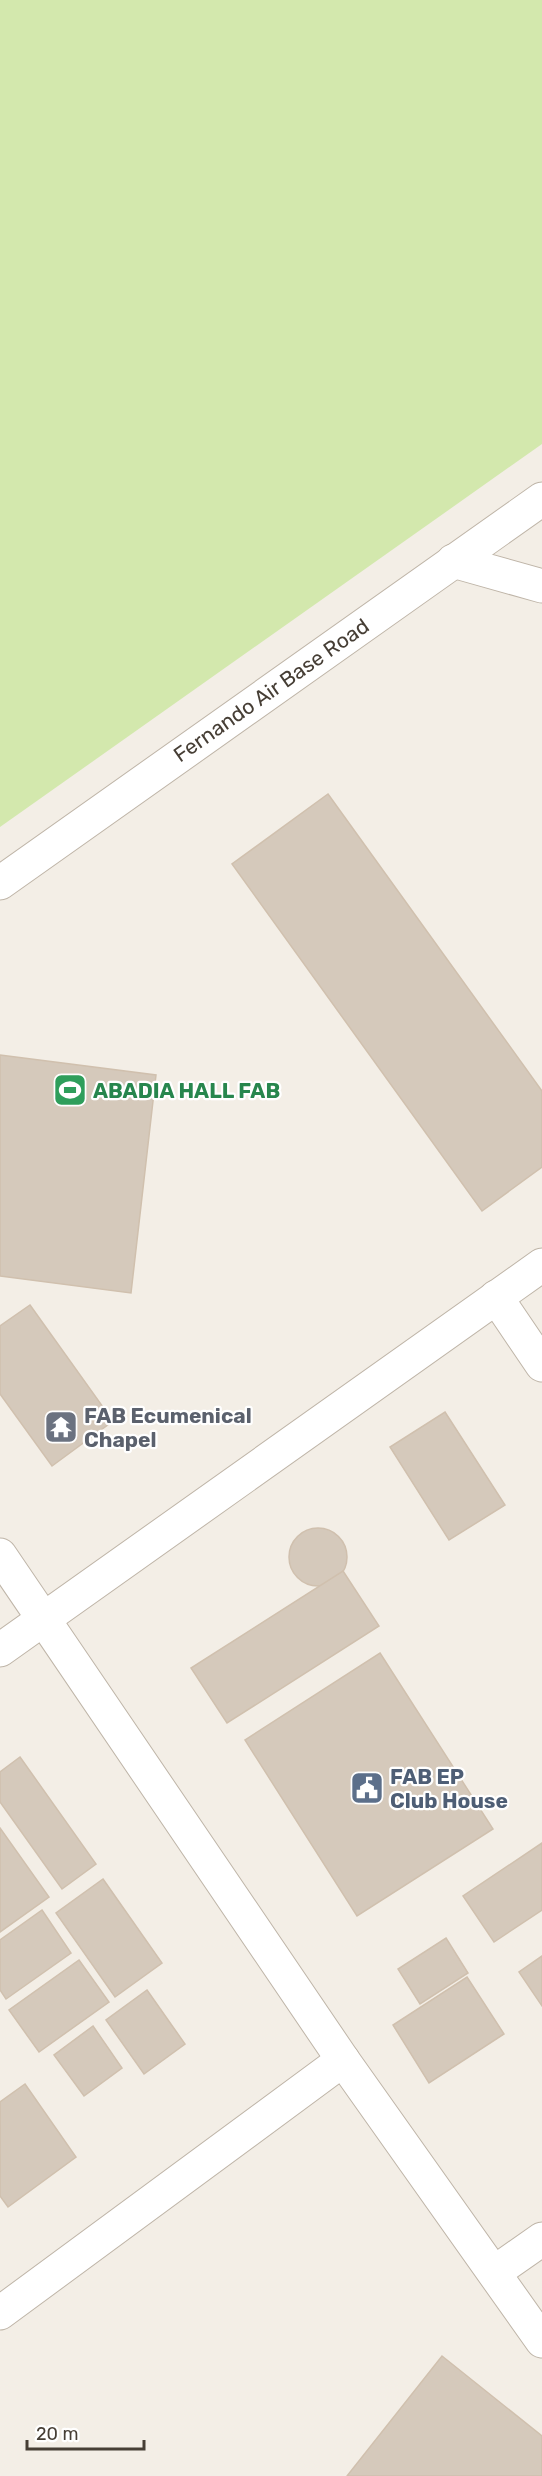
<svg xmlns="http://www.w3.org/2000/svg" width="542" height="2476" viewBox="0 0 542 2476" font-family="Rubik,sans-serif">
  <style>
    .green { fill: #d3e8ad }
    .building { fill: #d5c9bb; stroke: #d0c0ae; stroke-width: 1.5 }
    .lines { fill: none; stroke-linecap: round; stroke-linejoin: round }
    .minor-casing { stroke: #bfb5a8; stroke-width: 35 }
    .minor { stroke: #fff; stroke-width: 33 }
    .labels { text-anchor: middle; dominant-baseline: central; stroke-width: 4.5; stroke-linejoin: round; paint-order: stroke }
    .street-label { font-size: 21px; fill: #463e35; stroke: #fff }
    .leisure-label { font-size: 21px; font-weight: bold; fill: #27864d; stroke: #fff; text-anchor: start }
    .worship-label { font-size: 21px; font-weight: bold; fill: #5b616d; stroke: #fff; text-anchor: start }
    .service-label { font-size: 21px; font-weight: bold; fill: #4e5e75; stroke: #fff; text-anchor: start }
  </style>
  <rect width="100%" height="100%" fill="#f3eee6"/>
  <polygon class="green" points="0,0 542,0 542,444 0,827"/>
  <g class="building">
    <polygon points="328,794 542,1091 542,1167 482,1211 232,864"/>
    <polygon points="0,1055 156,1075 131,1293 0,1276"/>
    <polygon points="30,1305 113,1421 52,1466 0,1394 0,1326"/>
    <polygon points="445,1412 505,1505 449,1540 390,1447"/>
    <circle cx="318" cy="1557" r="29"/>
    <polygon points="343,1571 379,1626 227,1723 191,1668"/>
    <polygon points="380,1653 493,1829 357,1916 245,1740"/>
    <polygon points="20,1757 96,1864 62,1889 0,1802 0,1772"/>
    <polygon points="0,1828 49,1897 0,1932"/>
    <polygon points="542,1843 542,1910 494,1942 463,1896"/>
    <polygon points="103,1879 162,1963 115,1997 56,1913"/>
    <polygon points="42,1910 71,1953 6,1999 0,1990 0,1940"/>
    <polygon points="446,1938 468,1973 420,2004 398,1969"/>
    <polygon points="542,1956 542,2006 519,1972"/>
    <polygon points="79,1960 109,2002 39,2052 9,2010"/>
    <polygon points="467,1977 504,2034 429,2083 393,2025"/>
    <polygon points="147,1990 185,2044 144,2074 106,2020"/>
    <polygon points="93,2026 122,2068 84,2096 54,2055"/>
    <polygon points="25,2084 76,2157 8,2207 0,2196 0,2102"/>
    <polygon points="442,2356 542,2436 542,2476 347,2476"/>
  </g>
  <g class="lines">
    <defs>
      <g id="minor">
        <polyline points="453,561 542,586"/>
        <polyline points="0,883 542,499"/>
        <polyline points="496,1297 542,1365"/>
        <polyline points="0,1555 343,2060 542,2341"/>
        <polyline points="0,1650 542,1265"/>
        <polyline points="495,2272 542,2239"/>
        <polyline points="0,2313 343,2060"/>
      </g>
    </defs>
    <use href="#minor" class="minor-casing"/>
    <use href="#minor" class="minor"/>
  </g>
  <defs>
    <symbol id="stadium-square" viewBox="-11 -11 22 22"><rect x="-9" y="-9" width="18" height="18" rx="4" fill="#2e9e5b" stroke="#fff"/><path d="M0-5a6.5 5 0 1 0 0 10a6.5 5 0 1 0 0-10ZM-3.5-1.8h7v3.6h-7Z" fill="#fff"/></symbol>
    <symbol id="temple-square" viewBox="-11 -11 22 22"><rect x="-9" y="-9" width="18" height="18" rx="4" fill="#6b7280" stroke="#fff"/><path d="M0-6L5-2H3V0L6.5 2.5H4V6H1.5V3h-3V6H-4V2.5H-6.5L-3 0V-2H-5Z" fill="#fff"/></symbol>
    <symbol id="civic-square" viewBox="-11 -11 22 22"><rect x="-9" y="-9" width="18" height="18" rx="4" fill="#5c6f8a" stroke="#fff"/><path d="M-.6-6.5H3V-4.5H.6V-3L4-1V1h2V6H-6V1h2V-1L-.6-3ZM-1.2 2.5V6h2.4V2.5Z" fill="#fff"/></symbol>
  </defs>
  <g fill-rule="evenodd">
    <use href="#stadium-square" x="51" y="1071" width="38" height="38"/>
    <use href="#temple-square" x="42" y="1408" width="38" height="38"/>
    <use href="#civic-square" x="348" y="1769" width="38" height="38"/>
  </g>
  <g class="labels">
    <g class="street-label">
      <text transform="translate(271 690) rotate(-35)">Fernando Air Base Road</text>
    </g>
    <g class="leisure-label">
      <text x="93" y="1090">ABADIA HALL FAB</text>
    </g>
    <g class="worship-label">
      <text x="84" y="1415">FAB Ecumenical<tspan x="84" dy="24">Chapel</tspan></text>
    </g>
    <g class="service-label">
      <text x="390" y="1776">FAB EP<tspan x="390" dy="24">Club House</tspan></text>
    </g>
  </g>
  <path d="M27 2440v9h117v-9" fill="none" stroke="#463e35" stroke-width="3"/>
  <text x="36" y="2440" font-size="18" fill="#463e35" stroke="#ffffff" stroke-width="4.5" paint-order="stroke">20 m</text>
</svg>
